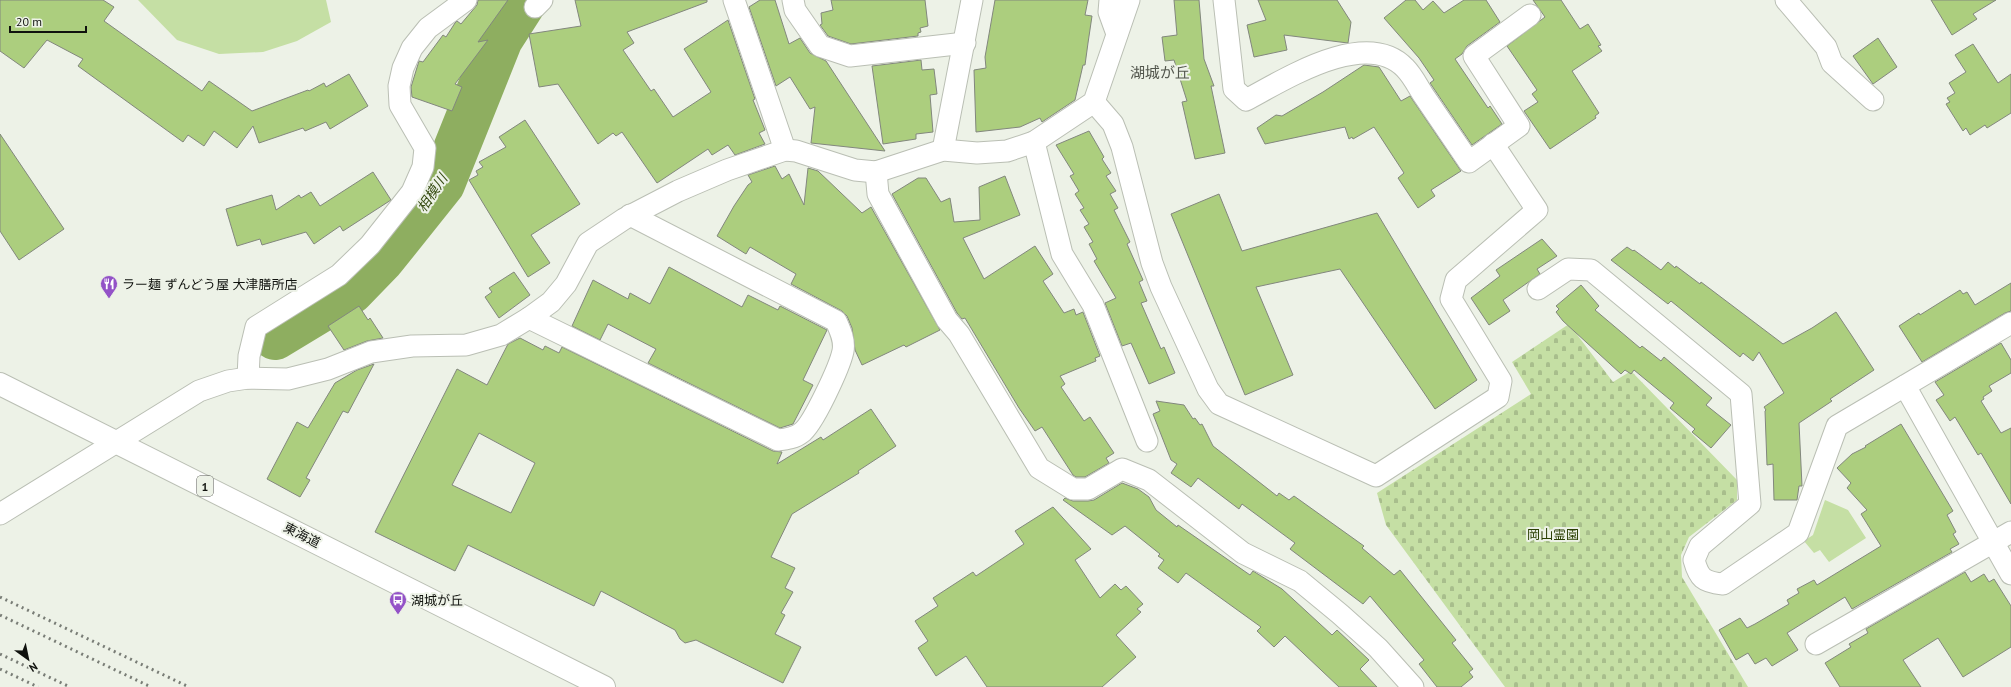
<svg xmlns="http://www.w3.org/2000/svg" width="2011" height="687" viewBox="0 0 2011 687" font-family="'PT Sans','Noto Sans JP',sans-serif">
  <style>
    .cemetery { fill: url(#cemetery-stones) }
    .green { fill: #c5dfa4 }
    .lines { fill: none; stroke-linecap: round; stroke-linejoin: round }
    .river { stroke: #8eae60; stroke-width: 46 }
    .building { fill: #acce7e; stroke: #82877d; fill-rule: evenodd }
    .street-casing { stroke: #babfb4; stroke-width: 23 }
    .highway-casing { stroke: #babfb4; stroke-width: 24 }
    .street { stroke: #fff; stroke-width: 21 }
    .highway { stroke: #fff; stroke-width: 22 }
    .rail { stroke: #797d76; stroke-width: 3; stroke-dasharray: 2 4; stroke-linecap: butt }
    .labels { text-anchor: middle; dominant-baseline: central; stroke-width: 4; stroke-linejoin: round; paint-order: stroke }
    .shield { fill: #edf2e7; stroke: #52554f; stroke-width: 1 }
    .shield-label { font-size: 12px; font-weight: bold; fill: #10120e }
    .poi-label { font-size: 13px; fill: #10120e; stroke: #edf2e7; text-anchor: start }
    .park-label { font-size: 13px; fill: #2b3f03; stroke: #edf2e7 }
    .street-label { font-size: 13px; fill: #10120e; stroke: #edf2e7 }
    .water-label { font-size: 14px; font-style: italic; fill: #384d14; stroke: #edf2e7 }
    .quarter-label { font-size: 15px; fill: #52564d; stroke: #edf2e7 }
  </style>
  <defs>
    <pattern id="cemetery-stones" width="16" height="16" patternUnits="userSpaceOnUse"><rect width="16" height="16" fill="#c5dfa4"/><path d="M2 7V4a2 2 0 0 1 4 0v3zM10 15v-3a2 2 0 0 1 4 0v3z" fill="#a8be8c"/></pattern>
  </defs>
  <rect width="100%" height="100%" fill="#edf2e7"/>
  <polygon class="cemetery" points="1569,324 1613,382 1631,371 1737,480 1737,500 1689,537 1681,555 1682,577 1748,687 1505,687 1386,525 1377,493 1531,394 1512,362"/>
  <g class="green">
    <polygon points="138,0 326,0 331,22 297,41 263,52 219,54 177,40"/>
    <polygon points="1825,500 1848,510 1866,538 1829,562 1820,550 1814,553 1804,541 1813,535"/>
  </g>
  <g class="lines">
    <polyline class="river" points="275,337 351,291 382,259 442,184 500,39 525,0"/>
  </g>
  <g class="building">
    <polygon points="0,0 103,0 114,7 104,21 202,91 209,81 252,111 308,90 309,91 324,83 326,87 349,74 368,106 330,129 326,122 305,131 303,128 259,143 253,126 237,148 214,131 204,146 188,135 183,142 78,66 83,59 47,40 24,68 0,51"/>
    <polygon points="478,0 508,0 478,42 488,40 455,84 462,87 452,111 412,97 411,87 419,61 423,62 443,35 446,37 455,23 457,21 461,24 477,5"/>
    <polygon points="575,0 707,0 707,2 627,32 634,43 623,50 651,91 654,89 673,117 711,92 684,49 728,20 755,99 753,100 765,130 759,133 765,144 735,155 728,145 712,155 708,149 657,183 622,132 616,136 613,133 598,144 558,84 539,87 529,34 581,26"/>
    <polygon points="760,0 775,0 789,44 800,38 810,53 826,61 885,151 811,143 815,107 810,109 790,77 776,86 749,7"/>
    <polygon points="831,0 925,0 928,26 920,28 921,32 918,33 918,36 851,44 828,36 820,25 822,24 821,13 833,10"/>
    <polygon points="995,0 1088,0 1085,15 1092,16 1088,43 1085,65 1083,65 1075,100 1042,122 1040,118 1020,127 976,132 974,70 986,68 985,57"/>
    <polygon points="1174,0 1199,0 1204,59 1214,86 1211,86 1225,153 1195,159 1182,102 1187,101 1174,60 1165,61 1162,37 1177,35"/>
    <polygon points="1258,0 1337,0 1351,22 1348,43 1284,35 1287,50 1254,57 1247,25 1266,20"/>
    <polygon points="1406,0 1415,0 1423,10 1433,1 1444,13 1464,0 1486,0 1500,22 1467,46 1462,54 1455,59 1488,108 1490,106 1502,124 1472,145 1430,83 1434,80 1419,58 1384,18"/>
    <polygon points="1533,0 1561,0 1580,29 1588,24 1601,45 1598,46 1602,51 1572,71 1599,113 1595,116 1596,118 1550,149 1524,111 1538,102 1532,94 1537,90 1507,46 1545,17"/>
    <polygon points="1931,0 1996,0 1973,14 1977,19 1952,35"/>
    <polygon points="1878,38 1897,67 1873,84 1853,56"/>
    <polygon points="1973,44 1998,83 2011,74 2011,113 1987,128 1985,125 1970,135 1966,128 1963,131 1946,104 1950,102 1947,98 1955,93 1949,83 1966,72 1955,55"/>
    <polygon points="921,60 922,70 934,69 937,94 930,95 933,132 916,134 916,139 883,144 872,66"/>
    <polygon points="1364,65 1379,67 1401,101 1410,96 1461,171 1431,190 1435,196 1418,208 1398,178 1404,173 1374,127 1353,139 1352,137 1349,139 1345,127 1265,144 1257,128 1276,115 1282,116 1323,92"/>
    <polygon points="525,120 580,204 531,235 550,263 528,277 469,180 478,175 476,171 483,167 479,162 506,147 499,137"/>
    <polygon points="1089,131 1104,157 1102,159 1111,173 1106,176 1116,191 1110,194 1118,208 1114,210 1130,242 1127,244 1143,280 1139,282 1147,301 1141,303 1161,349 1164,347 1175,373 1149,384 1131,343 1122,346 1105,303 1116,298 1094,261 1097,259 1089,244 1093,242 1084,227 1089,224 1080,210 1084,208 1075,194 1079,191 1070,176 1074,174 1056,145"/>
    <polygon points="0,134 64,229 19,260 0,231"/>
    <polygon points="775,166 782,179 789,174 804,205 808,168 818,171 862,213 871,207 940,330 906,347 904,345 862,365 855,350 852,328 847,316 842,311 791,284 796,274 750,247 746,254 717,236 734,206 748,185 752,182 748,175"/>
    <polygon points="373,172 391,200 343,231 340,226 314,244 306,232 262,245 260,239 237,246 226,209 272,195 276,210 299,195 301,198 311,192 320,206"/>
    <polygon points="1005,176 1020,215 963,238 984,279 1035,246 1053,274 1043,281 1064,313 1074,309 1076,315 1083,312 1100,356 1095,358 1096,361 1060,376 1065,384 1061,387 1084,421 1090,417 1114,453 1106,458 1109,463 1085,477 1076,477 1073,475 1042,427 1035,431 1019,408 965,318 962,319 957,313 892,194 918,178 926,178 941,202 950,198 954,222 980,220 979,187"/>
    <polygon points="1219,194 1242,251 1377,213 1477,380 1435,409 1340,269 1256,287 1293,375 1245,395 1171,214"/>
    <polygon points="1542,239 1557,256 1537,269 1540,274 1503,300 1510,311 1489,325 1471,298 1500,276 1496,270"/>
    <polygon points="1627,247 1633,251 1634,250 1661,270 1668,262 1675,268 1676,266 1700,284 1701,282 1783,344 1812,328 1836,312 1852,336 1874,370 1830,399 1832,401 1799,423 1802,486 1799,486 1797,500 1774,500 1773,464 1767,465 1765,411 1766,410 1764,407 1784,393 1759,352 1753,361 1743,353 1740,357 1671,301 1668,304 1611,260"/>
    <polygon points="669,267 742,307 748,295 778,310 780,306 827,330 803,380 813,385 793,424 780,428 648,363 656,349 608,324 600,340 572,326 593,280 628,299 630,293 650,304"/>
    <polygon points="514,272 530,295 499,318 485,297 492,292 489,288"/>
    <polygon points="2011,283 2011,311 2005,313 1922,362 1899,326 1919,313 1920,315 1960,290 1963,294 1967,292 1975,305"/>
    <polygon points="1581,285 1599,306 1595,310 1640,348 1642,346 1661,361 1664,357 1712,398 1706,405 1731,425 1711,448 1692,432 1695,429 1670,408 1674,403 1634,370 1631,374 1625,370 1621,374 1563,321 1556,312 1559,309 1556,306"/>
    <polygon points="359,306 368,320 370,318 383,338 367,341 344,350 328,326"/>
    <path d="M520 338 543 350 545 346 559 353 562 347 773 451 782 452 777 464 821 437 823 440 871 409 896 446 858 471 859 473 792 514 771 557 795 568 785 588 793 592 781 613 785 615 775 634 801 647 783 683 696 640 685 643 680 639 675 630 601 591 594 606 468 545 455 571 375 532 457 369 487 385 508 344ZM479 433 535 463 511 513 452 485Z"/>
    <polygon points="2001,343 2011,360 2011,373 1989,386 1992,391 1983,397 1984,399 1981,401 2001,433 2011,428 2011,504 1981,453 1978,455 1955,417 1950,421 1936,400 1944,395 1935,382"/>
    <polygon points="374,364 348,413 343,411 306,478 310,480 300,497 267,479 297,422 308,428 335,383 357,370"/>
    <polygon points="1156,401 1184,405 1193,419 1195,418 1200,425 1202,424 1213,446 1277,496 1279,493 1289,500 1294,496 1364,546 1362,548 1394,575 1400,570 1456,640 1452,643 1473,669 1469,672 1473,677 1461,687 1437,687 1419,664 1424,660 1370,596 1363,604 1290,549 1295,543 1242,504 1239,509 1198,478 1191,487 1171,473 1177,464 1171,460 1153,414 1160,411"/>
    <polygon points="1901,424 1953,511 1947,515 1956,532 1953,534 1959,544 1950,549 1952,552 1852,609 1845,597 1787,633 1798,650 1772,666 1766,658 1755,664 1748,653 1736,660 1719,630 1740,618 1747,628 1755,624 1789,604 1787,600 1799,593 1797,589 1814,580 1817,585 1881,546 1861,514 1867,510 1847,488 1851,483 1837,468 1852,454 1866,447 1865,446"/>
    <polygon points="1122,483 1138,489 1149,497 1156,510 1177,527 1178,525 1250,575 1253,571 1282,589 1332,635 1337,630 1369,660 1360,669 1377,687 1339,687 1285,636 1274,647 1257,631 1261,627 1186,573 1178,583 1158,568 1164,560 1158,556 1160,554 1125,526 1112,535 1063,500 1065,498 1073,501 1088,501 1094,500"/>
    <polygon points="1053,507 1091,549 1075,560 1100,598 1115,584 1121,590 1126,586 1143,604 1137,609 1141,612 1116,635 1136,657 1102,687 987,687 966,656 936,676 918,648 928,641 915,621 938,606 933,598 973,572 976,576 1024,544 1015,531"/>
    <polygon points="1965,572 1971,582 1984,574 1989,582 1994,579 2011,606 2011,647 1963,677 1938,638 1903,660 1921,687 1840,687 1825,663 1851,647 1849,644 1868,633 1866,629"/>
  </g>
  <g class="lines">
    <defs>
      <g id="street">
        <polyline points="734,0 785,150"/>
        <polyline points="793,0 795,10 820,46 850,56 965,43"/>
        <polyline points="1110,0 1109,12 1117,34"/>
        <path d="M1224 0 1234 89 1246 100C1284 80 1366 27 1405 68 1413 76 1418 87 1424 96 1439 118 1454 140 1469 162L1519 126 1474 56 1530 15"/>
        <polyline points="1786,0 1826,47 1832,63 1873,100"/>
        <polyline points="535,7 542,0"/>
        <polyline points="1094,102 1113,124 1122,147 1152,263 1161,287 1208,389 1219,404 1376,476 1498,397 1501,381 1451,299 1456,280 1537,210 1493,144"/>
        <polyline points="1034,142 1062,254 1093,305 1147,441"/>
        <polyline points="943,150 972,0"/>
        <polyline points="876,172 878,194 947,320 959,334 1039,468 1073,489 1088,489 1122,469 1149,480 1243,553 1300,581 1340,614 1378,648 1413,687"/>
        <path d="M1538 289 1568 269 1591 270 1741 394 1750 504 1700 546 1694 560C1699 578 1703 582 1723 584L1798 533 1837 426 2011 323"/>
        <path d="M529 318 778 440C786 439 795 438 801 433 813 425 840 366 843 351 845 340 840 330 836 321L630 215"/>
        <polyline points="248,378 249,356 256,327 339,275 370,245 412,192 423,167 425,148 400,105 399,86 403,68 412,48 428,28 466,0"/>
        <polyline points="1905,386 2011,574"/>
        <polyline points="0,514 199,391 228,381 248,378 288,379 328,369 371,352 412,346 466,345 501,335 529,318 551,302 566,284 588,243 624,219 678,191 727,170 785,150 796,151 855,170 876,172 943,150 977,153 1007,151 1034,142 1094,102 1129,0"/>
        <polyline points="1816,644 2011,532"/>
      </g>
      <polyline id="highway" points="0,384 604,687"/>
    </defs>
    <use href="#street" class="street-casing"/>
    <use href="#highway" class="highway-casing"/>
    <use href="#street" class="street"/>
    <use href="#highway" class="highway"/>
    <g class="rail">
      <polyline points="0,597 189,687"/>
      <polyline points="0,615 151,687"/>
      <polyline points="0,654 70,687"/>
      <polyline points="0,669 38,687"/>
    </g>
  </g>
  <defs>
    <symbol id="restaurant-pin" viewBox="-11 -11 22 30"><path d="M0 17L-7.5 6A9.5 9.5 0 1 1 7.5 6Z" fill="#9352c7" stroke="#edf2e7"/><path d="M-5-6h1v4h1v-4h1v4h1v-4h1v5L-1.5 .5V6h-2V.5L-5-1ZM5-6V6H3V1.5H1.5Q1.5-4 5-6Z" fill="#fff"/></symbol>
    <symbol id="bus-pin" viewBox="-11 -11 22 30"><path d="M0 17L-7.5 6A9.5 9.5 0 1 1 7.5 6Z" fill="#9352c7" stroke="#edf2e7"/><path d="M-5-6H5V4H4V6H2V4H-2V6H-4V4H-5ZM-3.5-4V0h7V-4ZM-3.5 1.2v1.5H-2V1.2ZM2 1.2v1.5H3.5V1.2Z" fill="#fff"/></symbol>
  </defs>
  <g fill-rule="evenodd">
    <use href="#restaurant-pin" x="99" y="274" width="20" height="27"/>
    <use href="#bus-pin" x="388" y="590" width="20" height="27"/>
  </g>
  <g class="labels">
    <rect class="shield" x="197" y="476" width="16" height="20" rx="3"/>
    <g class="shield-label">
      <text x="205" y="486">1</text>
    </g>
    <g class="poi-label">
      <text x="122" y="284">ラー麺 ずんどう屋 大津膳所店</text>
      <text x="411" y="600">湖城が丘</text>
    </g>
    <g class="park-label">
      <text x="1553" y="534">岡山霊園</text>
    </g>
    <g class="street-label">
      <text transform="translate(302 535) rotate(27)">東海道</text>
    </g>
    <g class="water-label">
      <text transform="translate(432 193) rotate(-56)">相模川</text>
    </g>
    <g class="quarter-label">
      <text x="1160" y="72">湖城が丘</text>
    </g>
  </g>
  <g transform="translate(28 659) rotate(147)" stroke="#edf2e7" stroke-width="3" paint-order="stroke">
  <path d="M0-3L7 15L0 10L-7 15Z" fill="#10120e"/>
  <text y="-6" font-size="11" font-weight="bold" text-anchor="middle" fill="#10120e">N</text>
  </g>
  <path d="M10 26v6h76v-6" fill="none" stroke="#10120e" stroke-width="2"/>
  <text x="16" y="26" font-size="12" fill="#10120e" stroke="#edf2e7" stroke-width="3" paint-order="stroke">20 m</text>
</svg>
